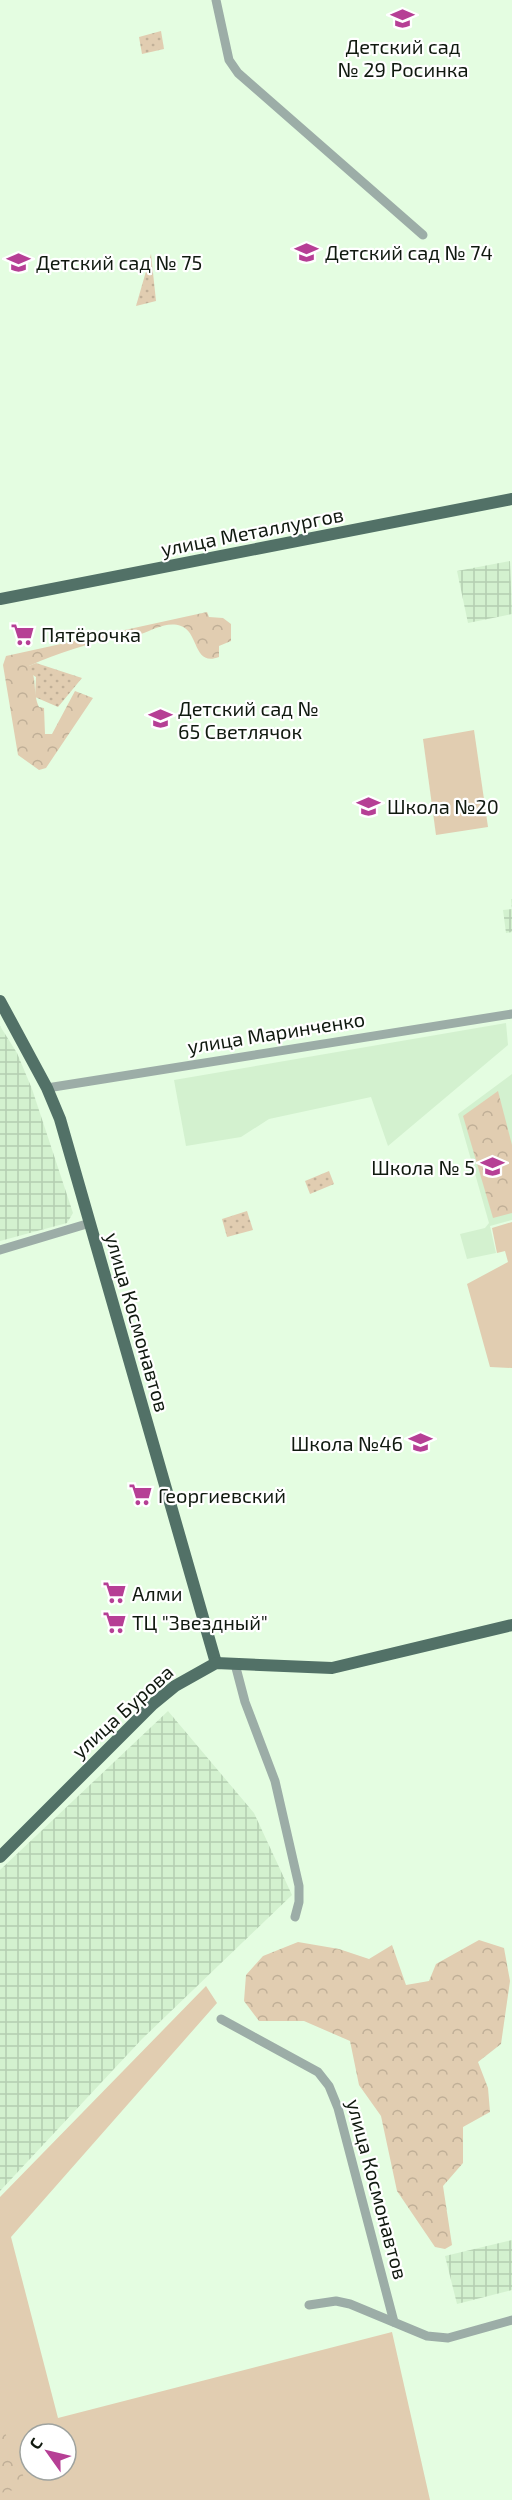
<svg xmlns="http://www.w3.org/2000/svg" width="512" height="2500" viewBox="0 0 512 2500" font-family="'Exo 2',sans-serif">
  <style>
    .built { fill: #d3f1cf }
    .industrial { fill: url(#industrial-grid) }
    .green { fill: #e1cdb1; fill-rule: evenodd }
    .forest { fill: url(#forest-crowns) }
    .park { fill: url(#park-dots) }
    .lines { fill: none; stroke-linecap: round; stroke-linejoin: round }
    .minor { stroke: #9cada7; stroke-width: 9 }
    .major { stroke: #527167; stroke-width: 12 }
    .labels { text-anchor: middle; dominant-baseline: central; stroke-width: 4.5; stroke-linejoin: round; paint-order: stroke }
    .poi-label { font-size: 20px; fill: #10190f; stroke: #fff; text-anchor: start }
    .street-label { font-size: 20px; fill: #10190f; stroke: #fff }
  </style>
  <defs>
    <pattern id="industrial-grid" width="8" height="8" patternUnits="userSpaceOnUse" patternTransform="scale(1.5)"><rect width="8" height="8" fill="#d3f1cf"/><path d="M0 4h8M4 0v8" fill="none" stroke="#b4ceb1"/></pattern>
    <pattern id="forest-crowns" width="20" height="18" patternUnits="userSpaceOnUse" patternTransform="scale(1.5)"><rect width="20" height="18" fill="#e1cdb1"/><path d="M2 6a3 3 0 1 1 6 0M12 15a3 3 0 1 1 6 0" fill="none" stroke="#c0af97"/></pattern>
    <pattern id="park-dots" width="8" height="8" patternUnits="userSpaceOnUse" patternTransform="scale(1.5)"><rect width="8" height="8" fill="#e1cdb1"/><path d="M2 2h.1M6 6h.1" fill="none" stroke="#c0af97" stroke-width="1.8" stroke-linecap="round"/></pattern>
  </defs>
  <rect width="100%" height="100%" fill="#e4fde1"/>
  <g class="built">
    <polygon points="506,1023 508,1045 388,1146 371,1097 269,1119 241,1137 186,1146 174,1080"/>
    <polygon points="512,1074 512,1220 490,1226 496,1253 467,1259 460,1234 485,1228 489,1223 458,1114"/>
  </g>
  <g class="industrial">
    <polygon points="510,561 512,614 468,623 457,571"/>
    <polygon points="511,899 512,899 512,932 506,933 503,910 512,909"/>
    <polygon points="0,1026 17,1053 32,1089 73,1213 67,1223 0,1241"/>
    <polygon points="168,1711 254,1813 292,1895 142,2039 0,2191 0,1870"/>
    <polygon points="512,2240 512,2290 457,2304 445,2256"/>
  </g>
  <g class="green">
    <polygon points="474,730 488,827 436,835 423,739"/>
    <polygon points="512,1222 512,1368 490,1367 467,1284 508,1262 505,1251 497,1253 492,1228"/>
    <path d="M206 1986 217 2003 11 2237 58 2418 392 2332 430 2500H0V2197ZM30 2434H66V2470H30Z"/>
  </g>
  <g class="forest">
    <path d="M207 612 209 617 223 618 231 624V641L219 646V657C193 667 199 632 181 626 167 621 153 630 141 634 134 636 125 636 118 637 88 644 57 653 29 666 38 679 32 692 39 707L44 708 45 734H52L75 691 93 698 46 768 39 770 18 755 3 665 6 656Z"/>
    <polygon points="498,1091 512,1145 512,1213 493,1218 463,1116"/>
    <polygon points="479,1940 504,1948 510,1981 501,2044 478,2062 488,2088 490,2112 463,2127 463,2163 443,2186 452,2245 445,2249 435,2247 397,2191 381,2116 359,2085 350,2041 304,2021 259,2021 244,2001 246,1975 263,1956 298,1942 339,1949 369,1959 392,1945 406,1985 429,1981 436,1964"/>
    <polygon points="0,2421 28,2487 0,2493"/>
  </g>
  <g class="park">
    <polygon points="161,31 164,49 142,54 139,37"/>
    <polygon points="151,254 156,301 136,306"/>
    <polygon points="36,663 82,678 58,707 35,697 36,677 28,672 29,666"/>
    <polygon points="329,1171 334,1184 310,1194 305,1181"/>
    <polygon points="247,1211 253,1230 227,1237 222,1219"/>
  </g>
  <g class="lines">
    <g class="minor">
      <polyline points="216,0 229,60 238,73 423,235"/>
      <polyline points="47,1088 512,1014"/>
      <polyline points="0,1250 90,1223"/>
      <polyline points="235,1664 245,1702 275,1781 299,1886 299,1902 295,1917"/>
      <polyline points="221,2019 318,2072 329,2086 338,2108 394,2322"/>
      <polyline points="309,2305 336,2301 350,2304 427,2336 448,2338 512,2320"/>
    </g>
    <g class="major">
      <polyline points="0,599 512,499"/>
      <polyline points="0,1001 47,1088 60,1119 216,1663"/>
      <polyline points="0,1857 153,1704 175,1686 216,1663 332,1668 512,1625"/>
    </g>
  </g>
  <defs>
    <symbol id="school-bare" viewBox="-9 -9 18 18"><path d="M0-5L7-2L0 1L-7-2ZM-4 1L0 2.5L4 1V4Q0 6-4 4Z" fill="#b63f95" stroke="#fff" stroke-width="2.5" paint-order="stroke"/></symbol>
    <symbol id="supermarket-bare" viewBox="-9 -9 18 18"><path d="M-6-5.5h2.5l.6 2H6L4.5 2H-2.5L-4.4-4H-6ZM-1.5 3.2a1.3 1.3 0 1 0 .1 0ZM3 3.2a1.3 1.3 0 1 0 .1 0Z" fill="#b63f95" stroke="#fff" stroke-width="2.5" paint-order="stroke"/></symbol>
  </defs>
  <g fill-rule="evenodd">
    <use href="#school-bare" x="386" y="2" width="33" height="33"/>
    <use href="#school-bare" x="290" y="236" width="33" height="33"/>
    <use href="#school-bare" x="2" y="246" width="33" height="33"/>
    <use href="#supermarket-bare" x="6" y="618" width="33" height="33"/>
    <use href="#school-bare" x="144" y="702" width="33" height="33"/>
    <use href="#school-bare" x="352" y="790" width="33" height="33"/>
    <use href="#school-bare" x="476" y="1150" width="33" height="33"/>
    <use href="#school-bare" x="404" y="1426" width="33" height="33"/>
    <use href="#supermarket-bare" x="124" y="1478" width="33" height="33"/>
    <use href="#supermarket-bare" x="98" y="1576" width="33" height="33"/>
    <use href="#supermarket-bare" x="98" y="1606" width="33" height="33"/>
  </g>
  <g class="labels">
    <g class="poi-label">
      <text x="403" y="46" text-anchor="middle">Детский сад<tspan x="403" dy="23">№ 29 Росинка</tspan></text>
      <text x="325" y="252">Детский сад № 74</text>
      <text x="36" y="262">Детский сад № 75</text>
      <text x="41" y="634">Пятёрочка</text>
      <text x="178" y="708">Детский сад №<tspan x="178" dy="23">65 Светлячок</tspan></text>
      <text x="387" y="806">Школа №20</text>
      <text x="475" y="1167" text-anchor="end">Школа № 5</text>
      <text x="403" y="1443" text-anchor="end">Школа №46</text>
      <text x="158" y="1495">Георгиевский</text>
      <text x="132" y="1593">Алми</text>
      <text x="132" y="1622">ТЦ "Звездный"</text>
    </g>
    <g class="street-label">
      <text transform="translate(252 531) rotate(-11)">улица Металлургов</text>
      <text transform="translate(276 1032) rotate(-9)">улица Маринченко</text>
      <text transform="translate(138 1322) rotate(74)">улица Космонавтов</text>
      <text transform="translate(122 1711) rotate(-42)">улица Бурова</text>
      <text transform="translate(378 2189) rotate(75)">улица Космонавтов</text>
    </g>
  </g>
  <g transform="translate(48 2452) rotate(304)"><circle r="28" fill="#ffffff" stroke="#9fa39f" stroke-width="1.5"/>
  <path d="M0-4.5L10 22L0 15L-10 22Z" fill="#b63f95"/>
  <text y="-9" font-size="16" font-weight="bold" text-anchor="middle" fill="#10190f">С</text>
  </g>
</svg>
